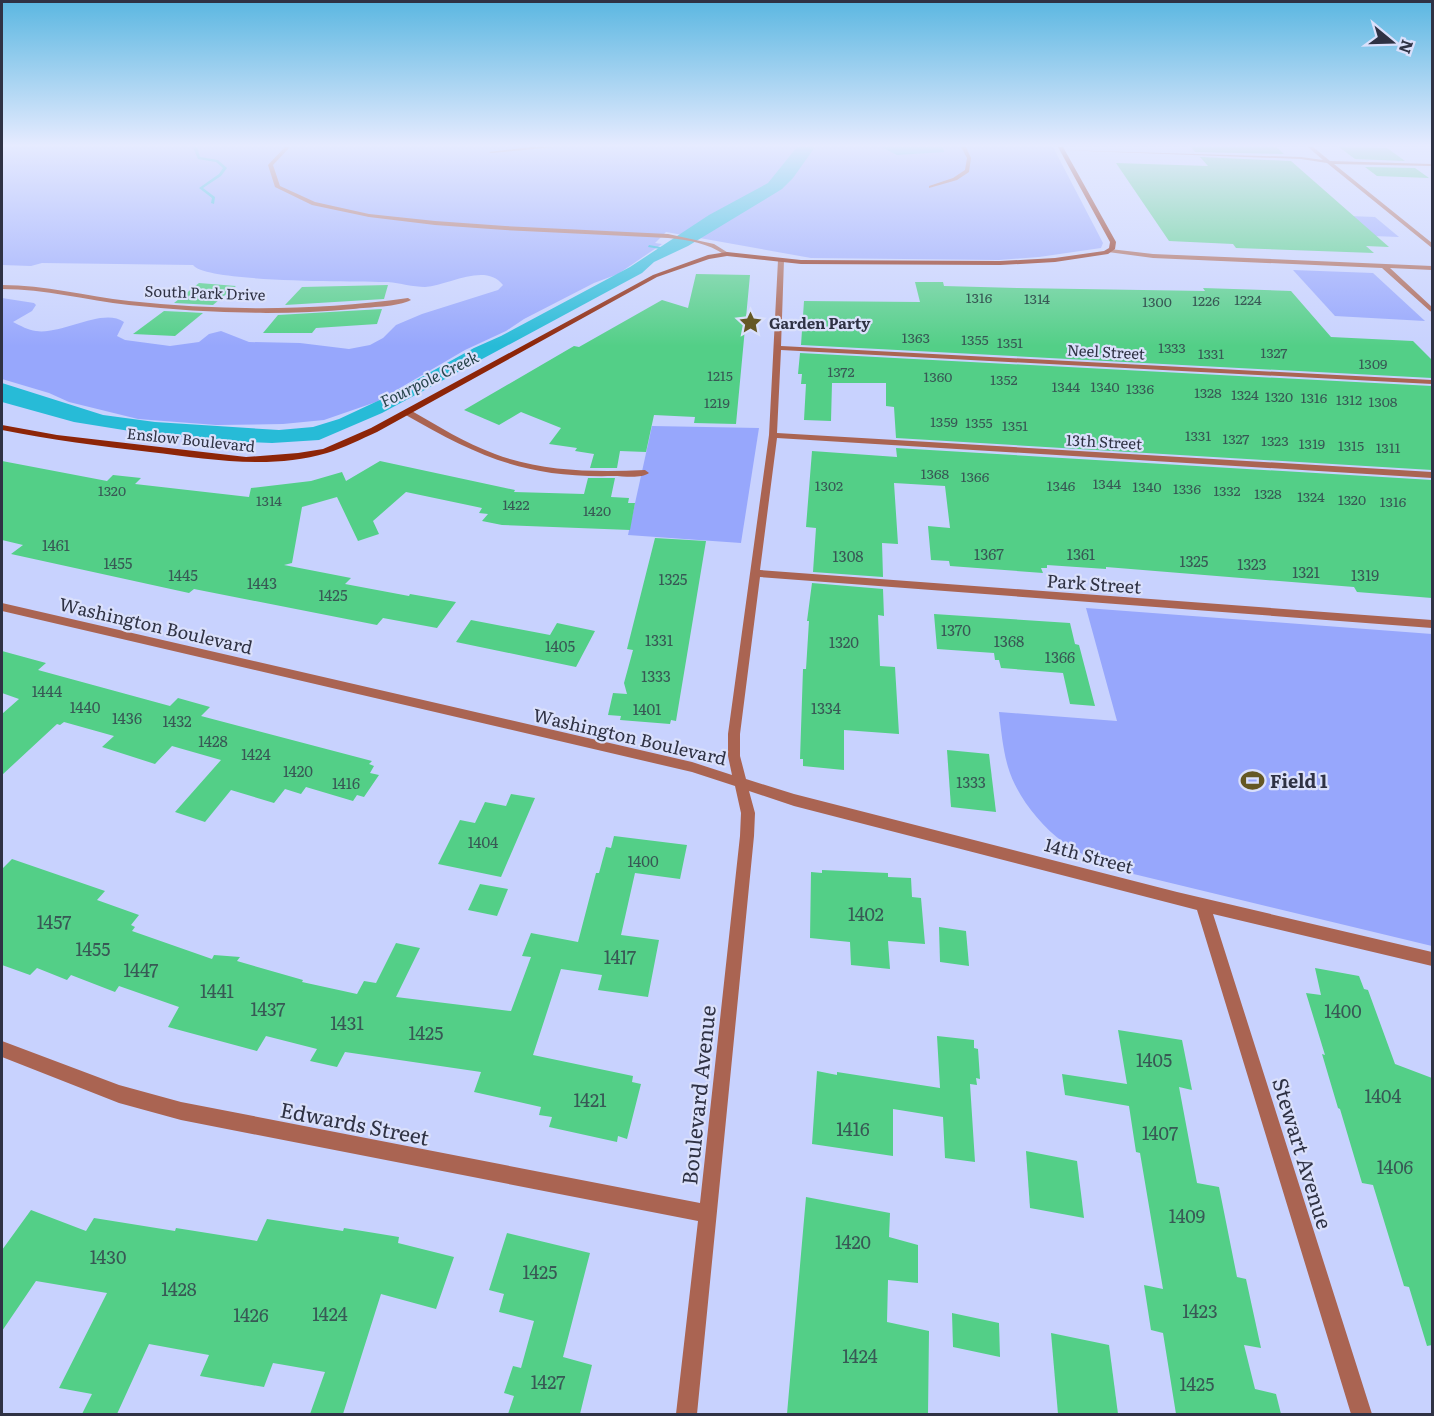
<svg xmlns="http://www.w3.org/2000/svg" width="1434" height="1416" viewBox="0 0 1434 1416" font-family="Literata,serif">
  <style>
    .green { fill: #97a7fc }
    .water { fill: #27bbd7 }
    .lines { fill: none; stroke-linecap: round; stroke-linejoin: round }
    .stream { fill: #27bbd7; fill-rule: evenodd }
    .building { fill: #53cf87 }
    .street { fill: #aa6452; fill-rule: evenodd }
    .secondary { fill: #8d2508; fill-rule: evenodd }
    .labels { text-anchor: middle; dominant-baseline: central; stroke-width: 4.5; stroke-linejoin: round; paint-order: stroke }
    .far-number-label { font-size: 14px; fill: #385955 }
    .far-street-label { font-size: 15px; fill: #2f3244; stroke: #dae0fb }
    .far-poi-label { font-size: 15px; font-weight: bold; fill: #2f3244; stroke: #dae0fb; text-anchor: start }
    .number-label { font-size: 15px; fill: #385955 }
    .far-water-label { font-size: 16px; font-style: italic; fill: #27444b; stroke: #dae0fb }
    .street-label { font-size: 18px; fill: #2f3244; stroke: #dae0fb }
    .poi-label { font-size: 18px; font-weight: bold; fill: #2f3244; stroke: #dae0fb; text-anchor: start }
    .near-number-label { font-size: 18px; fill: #385955 }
    .near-street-label { font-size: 21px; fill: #2f3244; stroke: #dae0fb }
  </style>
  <rect width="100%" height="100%" fill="#c8d2fe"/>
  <g class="green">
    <path d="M2 147H1053L1103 243 1101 248 1039 257 999 260 811 258 666 232 655 243 662 244 618 274 594 283 524 319 506 331 465 350 376 402 324 420 283 424 216 425 138 419 69 402 49 393 2 379V298L34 303 36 305 32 311 13 322C21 326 28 330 36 331 62 335 103 307 124 322L117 336 125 340 170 346 199 342 209 334 221 331 249 342 300 343 349 349 370 345 383 338 396 325 422 314 498 290 503 285C485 262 448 286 425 287 413 287 400 283 388 282 358 281 206 283 193 265L42 263 31 266 2 265Z"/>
    <polygon points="1245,212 1375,217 1399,237 1295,233"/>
    <polygon points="1293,270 1373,273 1425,321 1335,316"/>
    <polygon points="652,426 759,428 741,543 628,535"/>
    <path d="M1086 608 1432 634V946L1117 870C1099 862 1079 854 1063 842 1040 825 1016 795 1008 767 1003 750 1001 730 999 712L1117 721Z"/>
  </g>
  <g class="water">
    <polygon points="797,147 815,147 793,178 782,189 688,246 654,262 642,273 382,413 319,440 272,443 223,441 136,432 74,422 2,402 2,383 103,415 155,422 279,430 313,427 339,419 382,399 474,348 501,336 630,267 709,215 768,183"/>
    <polygon points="881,147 943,147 944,152 897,155"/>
  </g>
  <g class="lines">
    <g class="stream">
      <polygon points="193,147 197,147 200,157 218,160 227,168 221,176 203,188 215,197 214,204 211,203 212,198 199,188 219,174 223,168 216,162 198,159"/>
      <polygon points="649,245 666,248 668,249 666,250 648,247"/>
    </g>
  </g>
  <g class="building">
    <polygon points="1191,147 1276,147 1284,154 1195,152"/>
    <polygon points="1339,147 1387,148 1405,161 1355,159"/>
    <polygon points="1200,157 1291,161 1389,247 1366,246 1374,253 1236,248 1233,244 1169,241 1116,163 1208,166"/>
    <polygon points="1365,167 1415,168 1429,178 1377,176"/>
    <polygon points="696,274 750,275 736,424 694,423 695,417 654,415 646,452 620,451 617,468 590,468 594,454 575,451 577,448 549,444 561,428 521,412 499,425 464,410 574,346 579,347 662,300 688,308"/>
    <polygon points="915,282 943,282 944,286 1017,288 1205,291 1203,288 1291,291 1331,337 1413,341 1432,360 1432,378 801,345 804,301 920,302"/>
    <polygon points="199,283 236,286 213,305 174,303"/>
    <polygon points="388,285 384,299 285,305 302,287"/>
    <polygon points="382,309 377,324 316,328 312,333 263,333 278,315"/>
    <polygon points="164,311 185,312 203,313 175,336 133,334"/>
    <polygon points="800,353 1432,386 1432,470 896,438 894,407 886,406 886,383 832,383 831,421 804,420 806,384 801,384 802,374 798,374"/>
    <polygon points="896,448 1432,480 1432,598 1357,592 1354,587 1106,567 1106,569 1047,565 1047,568 1041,568 1043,573 950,566 949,561 931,560 928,526 950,528 945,486 894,483 898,544 882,543 883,577 813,572 816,528 806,527 812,451 897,457"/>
    <polygon points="2,461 107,481 113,475 141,478 135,484 249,497 251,488 311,481 342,472 346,481 380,461 515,490 514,492 584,494 588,478 615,478 611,497 629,498 628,503 635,503 630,530 502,525 482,521 488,514 479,513 482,508 406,492 373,521 379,534 358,541 337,497 302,507 292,563 284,565 351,578 345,584 409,596 410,594 456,602 437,628 383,618 377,625 194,589 189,593 11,554 23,545 2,540"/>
    <polygon points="655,538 706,541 676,721 671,720 670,724 620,720 621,716 608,715 613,693 627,694 624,683 633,650 627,649"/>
    <polygon points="812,583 883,589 884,616 878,615 880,666 895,667 899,734 844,730 844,770 803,766 803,759 800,759 803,669 806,669 809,621 807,621"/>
    <polygon points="934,614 1070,623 1075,644 1079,645 1095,706 1070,704 1063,673 1001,668 999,660 995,660 994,653 937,649"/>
    <polygon points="471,620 550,635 557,623 595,631 576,667 456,642"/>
    <polygon points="2,651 46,663 38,670 170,706 178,698 210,707 201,716 372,761 369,764 374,766 370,773 379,775 364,797 357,795 353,801 306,787 301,794 285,789 274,803 231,790 205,822 175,812 221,760 172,746 155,764 102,747 114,736 64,722 60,725 57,724 2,775 2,714 19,699 2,693"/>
    <polygon points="947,750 989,754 996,812 951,807"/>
    <polygon points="511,794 535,798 501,877 438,864 460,820 475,823 485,802 506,806"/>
    <polygon points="614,836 687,845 680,879 635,873 621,935 659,940 648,997 598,990 602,975 561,969 533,1055 633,1076 632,1082 641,1084 627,1139 618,1136 617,1142 549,1127 552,1117 539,1115 541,1107 474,1092 481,1072 345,1052 337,1067 310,1061 317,1049 266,1036 257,1051 168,1027 179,1007 119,986 115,992 71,975 67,980 37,968 30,975 2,965 2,869 12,859 105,891 97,900 139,915 131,925 135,927 132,931 212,959 214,955 240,957 237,961 303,980 302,982 357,994 364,981 376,983 396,943 420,948 396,997 511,1011 531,957 522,956 531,933 578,942 596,873 599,873 606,847 611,848"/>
    <polygon points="822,870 888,873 888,877 911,878 912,897 921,898 925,944 888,941 890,969 851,965 850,942 810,938 811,872 822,873"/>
    <polygon points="480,884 508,889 497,916 468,910"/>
    <polygon points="939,927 966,931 969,966 940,962"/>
    <polygon points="1315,968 1359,976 1364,989 1368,990 1395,1064 1432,1078 1432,1345 1427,1346 1409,1287 1404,1286 1373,1185 1362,1183 1340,1109 1338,1108 1322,1054 1325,1055 1306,993 1321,995"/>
    <polygon points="1118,1030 1182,1040 1192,1090 1179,1087 1197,1183 1219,1187 1237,1277 1246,1279 1261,1348 1244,1345 1255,1389 1276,1394 1281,1414 1176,1414 1163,1333 1151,1330 1144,1285 1163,1289 1140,1153 1136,1152 1129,1106 1065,1095 1062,1074 1127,1084"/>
    <polygon points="937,1036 974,1040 974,1048 978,1049 980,1079 976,1078 977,1085 970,1084 975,1162 945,1158 943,1117 893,1109 893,1156 812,1144 817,1071 837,1075 837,1072 940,1088"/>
    <polygon points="1026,1151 1077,1161 1084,1218 1030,1208"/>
    <polygon points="806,1197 890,1213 889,1237 918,1245 918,1283 888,1280 887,1322 929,1331 928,1414 787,1414"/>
    <polygon points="31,1210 86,1231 94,1218 175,1231 176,1228 257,1241 267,1219 343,1231 344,1228 399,1237 398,1243 454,1257 436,1309 381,1294 343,1414 310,1414 325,1372 273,1363 264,1387 200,1376 209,1355 149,1344 117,1414 82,1414 92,1394 59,1388 107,1293 36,1281 2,1331 2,1250"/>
    <polygon points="507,1233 590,1253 563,1357 592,1365 580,1414 508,1414 514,1396 504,1393 513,1366 521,1368 534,1321 499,1312 504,1294 489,1290"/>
    <polygon points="952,1313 999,1323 1000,1357 953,1347"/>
    <polygon points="1051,1333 1109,1345 1118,1414 1058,1414"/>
  </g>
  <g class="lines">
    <g class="street">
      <path d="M285 147H290L273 165 280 186 315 202 369 214 435 221 505 226 668 234 714 244 730 254 725 255C708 243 688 240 668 238L505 230 435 225 369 217 312 205 275 187 268 165Z"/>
      <polygon points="531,147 554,147 491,153 489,152"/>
      <polygon points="961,147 966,147 971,158 969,172 957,180 929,188 929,186 953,178 965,170 967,158"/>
      <polygon points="1308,147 1313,147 1330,161 1432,164 1432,166 1334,164 1432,243 1432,248 1327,163 1301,159 1060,150 1301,157 1323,160"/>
      <polygon points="1110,249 1153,254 1432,266 1432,270 1390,268 1432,307 1432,312 1430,311 1382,268 1153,258 1108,252"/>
      <polygon points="781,258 784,260 781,346 1432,380 1432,384 781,350 777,433 1432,472 1432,478 777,438 760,570 1432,620 1432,628 760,577 740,734 740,756 746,779 794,794 1177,892 1432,952 1432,966 1213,914 1372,1414 1351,1414 1197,910 794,806 749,791 755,813 754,836 697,1414 676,1414 698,1221 181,1120 119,1103 2,1057 2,1041 119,1085 181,1102 700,1203 740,836 741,813 735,786 692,772 2,611 2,603 692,762 732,775 728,756 728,734 769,435 778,260"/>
      <path d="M2 285C45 285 86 296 129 301 222 311 316 311 408 298L411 300C398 307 369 307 353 309 279 316 203 313 129 305 86 300 45 289 2 289Z"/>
      <path d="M404 410H410C438 426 465 443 495 454 543 472 595 472 645 470L649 473C641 479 624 476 613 476 525 478 479 457 404 414Z"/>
    </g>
    <path class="secondary" d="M1058 147H1063L1116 242 1115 249 1108 254 1055 262 1000 265 801 264 727 256 709 259 657 277 377 432C361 439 344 448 327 453 269 470 208 459 150 452 100 446 51 440 2 430V425L57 435 246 457 298 453 323 449 371 428 653 275 708 255 727 252 801 260 1000 261 1055 258 1104 251 1109 248 1110 242Z"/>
  </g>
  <linearGradient id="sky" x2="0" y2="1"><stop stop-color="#5bb7e1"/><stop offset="0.42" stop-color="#e6ebff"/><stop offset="1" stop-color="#e6ebff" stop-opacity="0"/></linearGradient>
  <rect width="1434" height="346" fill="url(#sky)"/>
  <defs>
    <symbol id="sight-bare" viewBox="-9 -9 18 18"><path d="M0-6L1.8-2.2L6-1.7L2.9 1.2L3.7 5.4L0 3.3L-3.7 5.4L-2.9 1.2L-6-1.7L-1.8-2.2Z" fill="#655824" stroke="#dae0fb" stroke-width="2.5" paint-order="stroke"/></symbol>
    <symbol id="stadium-bare" viewBox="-9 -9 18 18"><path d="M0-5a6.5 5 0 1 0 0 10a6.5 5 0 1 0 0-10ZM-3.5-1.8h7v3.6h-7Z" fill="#655824" stroke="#dae0fb" stroke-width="2.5" paint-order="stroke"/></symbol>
  </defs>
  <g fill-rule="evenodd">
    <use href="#sight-bare" x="734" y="306" width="33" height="33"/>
    <use href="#stadium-bare" x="1236" y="764" width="33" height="33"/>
  </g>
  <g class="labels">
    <g class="far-number-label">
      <text x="979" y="297">1316</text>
      <text x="1037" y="298">1314</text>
      <text x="1248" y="299">1224</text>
      <text x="1206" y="300">1226</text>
      <text x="1157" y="301">1300</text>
      <text x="916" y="337">1363</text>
      <text x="975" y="339">1355</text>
      <text x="1010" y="342">1351</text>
      <text x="1172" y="347">1333</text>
      <text x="1274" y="352">1327</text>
      <text x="1211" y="353">1331</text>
      <text x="1373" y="363">1309</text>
      <text x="841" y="371">1372</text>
      <text x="720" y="375">1215</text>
      <text x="938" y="376">1360</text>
      <text x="1004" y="379">1352</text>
      <text x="1066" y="386">1344</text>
      <text x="1105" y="386">1340</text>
      <text x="1140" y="388">1336</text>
      <text x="1208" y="392">1328</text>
      <text x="1245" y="394">1324</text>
      <text x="1279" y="396">1320</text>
      <text x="1314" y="397">1316</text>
      <text x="1349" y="399">1312</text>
      <text x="1383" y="401">1308</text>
      <text x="717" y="402">1219</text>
      <text x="944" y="421">1359</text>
      <text x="979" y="422">1355</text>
      <text x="1015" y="425">1351</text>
      <text x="1198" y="435">1331</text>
      <text x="1236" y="438">1327</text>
      <text x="1275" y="440">1323</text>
      <text x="1312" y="443">1319</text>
      <text x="1351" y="445">1315</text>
      <text x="1388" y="447">1311</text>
      <text x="935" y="473">1368</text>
      <text x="975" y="476">1366</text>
      <text x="1107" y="483">1344</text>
      <text x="829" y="485">1302</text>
      <text x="1061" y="485">1346</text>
      <text x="1147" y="486">1340</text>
      <text x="1187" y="488">1336</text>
      <text x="112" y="490">1320</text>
      <text x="1227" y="490">1332</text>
      <text x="1268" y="493">1328</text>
      <text x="1311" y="496">1324</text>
      <text x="1352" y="499">1320</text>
      <text x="269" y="500">1314</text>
      <text x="1393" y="501">1316</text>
      <text x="516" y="504">1422</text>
      <text x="597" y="510">1420</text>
    </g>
    <g class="far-street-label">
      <text transform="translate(205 292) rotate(2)">South Park Drive</text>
      <text transform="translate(1106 351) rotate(3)">Neel Street</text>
      <text transform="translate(191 439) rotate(6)">Enslow Boulevard</text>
      <text transform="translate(1104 441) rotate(3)">13th Street</text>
    </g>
    <g class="far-poi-label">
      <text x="769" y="322">Garden Party</text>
    </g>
    <g class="number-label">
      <text x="56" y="544">1461</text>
      <text x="989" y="553">1367</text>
      <text x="1081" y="553">1361</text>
      <text x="848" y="555">1308</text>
      <text x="1194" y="560">1325</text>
      <text x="118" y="562">1455</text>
      <text x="1252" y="563">1323</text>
      <text x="1306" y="571">1321</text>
      <text x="183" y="574">1445</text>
      <text x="1365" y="574">1319</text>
      <text x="673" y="578">1325</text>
      <text x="262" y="582">1443</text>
      <text x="333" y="594">1425</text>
      <text x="956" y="629">1370</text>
      <text x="659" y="639">1331</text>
      <text x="1009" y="640">1368</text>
      <text x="844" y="641">1320</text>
      <text x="560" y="645">1405</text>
      <text x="1060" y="656">1366</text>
      <text x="656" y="675">1333</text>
      <text x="47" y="690">1444</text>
      <text x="85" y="706">1440</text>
      <text x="826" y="707">1334</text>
      <text x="647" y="708">1401</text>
      <text x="127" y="717">1436</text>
      <text x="177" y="720">1432</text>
      <text x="213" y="740">1428</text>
      <text x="256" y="753">1424</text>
      <text x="298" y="770">1420</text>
      <text x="971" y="781">1333</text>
      <text x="346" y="782">1416</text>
      <text x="483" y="841">1404</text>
      <text x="643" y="860">1400</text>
    </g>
    <g class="far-water-label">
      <text transform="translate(429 378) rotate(-26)">Fourpole Creek</text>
    </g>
    <g class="street-label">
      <text transform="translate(1094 583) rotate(4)">Park Street</text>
      <text transform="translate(156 625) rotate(13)">Washington Boulevard</text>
      <text transform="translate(630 736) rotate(13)">Washington Boulevard</text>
      <text transform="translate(1089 855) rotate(15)">14th Street</text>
    </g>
    <g class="poi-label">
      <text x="1270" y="780">Field 1</text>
    </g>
    <g class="near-number-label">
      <text x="866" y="913">1402</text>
      <text x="54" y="921">1457</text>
      <text x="93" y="948">1455</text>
      <text x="620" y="956">1417</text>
      <text x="141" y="969">1447</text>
      <text x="217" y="990">1441</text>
      <text x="268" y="1008">1437</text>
      <text x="1343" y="1010">1400</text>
      <text x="347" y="1022">1431</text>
      <text x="426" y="1032">1425</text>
      <text x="1154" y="1059">1405</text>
      <text x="1383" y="1095">1404</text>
      <text x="590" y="1099">1421</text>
      <text x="853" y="1128">1416</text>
      <text x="1160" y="1132">1407</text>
      <text x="1395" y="1166">1406</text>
      <text x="1187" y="1215">1409</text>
      <text x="853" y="1241">1420</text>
      <text x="108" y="1256">1430</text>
      <text x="540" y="1271">1425</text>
      <text x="179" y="1288">1428</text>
      <text x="1200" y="1310">1423</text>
      <text x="330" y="1313">1424</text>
      <text x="251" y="1314">1426</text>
      <text x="860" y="1355">1424</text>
      <text x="548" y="1381">1427</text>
      <text x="1197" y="1383">1425</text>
    </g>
    <g class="near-street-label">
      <text transform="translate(697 1095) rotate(-84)">Boulevard Avenue</text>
      <text transform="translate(355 1122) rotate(11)">Edwards Street</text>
      <text transform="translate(1304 1153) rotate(73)">Stewart Avenue</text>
    </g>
  </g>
  <rect width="1434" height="1416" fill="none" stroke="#2f3244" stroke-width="6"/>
  <g transform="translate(1392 42) rotate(109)" stroke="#dae0fb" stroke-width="4.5" paint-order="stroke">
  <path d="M0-4.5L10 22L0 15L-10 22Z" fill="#2f3244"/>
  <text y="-9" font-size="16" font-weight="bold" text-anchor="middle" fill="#2f3244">N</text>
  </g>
</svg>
